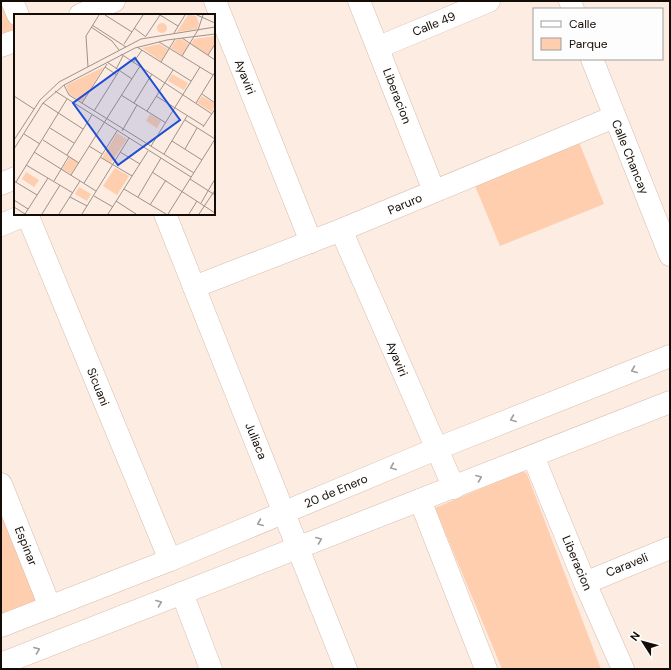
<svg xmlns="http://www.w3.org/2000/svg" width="671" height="670" viewBox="0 0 671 670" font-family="'DM Sans',sans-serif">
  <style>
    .green { fill: #feceae }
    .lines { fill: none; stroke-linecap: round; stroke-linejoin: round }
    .minor-casing { stroke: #d7bdad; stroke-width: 23 }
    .minor { stroke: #fff; stroke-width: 22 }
    .oneway { stroke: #a19e9b }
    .labels { text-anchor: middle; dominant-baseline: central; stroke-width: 3; stroke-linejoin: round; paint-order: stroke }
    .street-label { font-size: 12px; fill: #140c06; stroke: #fdfdfd }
    .inset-road { fill: none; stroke: #9f928a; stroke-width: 1 }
    .view { fill: #1d4ed8; fill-opacity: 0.15; stroke: #1d4ed8; stroke-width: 2 }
    .inset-edge { fill: none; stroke: #140c06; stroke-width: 2 }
  </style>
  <rect width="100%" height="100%" fill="#fcece2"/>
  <g class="green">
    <polygon points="1,1 4,1 14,29 14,32 1,37"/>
    <polygon points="579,142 604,204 500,246 473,181"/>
    <polygon points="523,471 527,474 601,669 502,669 435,508"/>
    <polygon points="1,507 39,602 1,616"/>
  </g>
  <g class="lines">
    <defs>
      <g id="minor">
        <polyline points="12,1 18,15"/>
        <polyline points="215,1 311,242"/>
        <polyline points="359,1 434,191"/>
        <polyline points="570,1 573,9"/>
        <polyline points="80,15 114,1"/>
        <polyline points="1,46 15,41"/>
        <polyline points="379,47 489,1"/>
        <polyline points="592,59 670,255"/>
        <polyline points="1,184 15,178"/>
        <polyline points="27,214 170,560"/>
        <polyline points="165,214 346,669"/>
        <polyline points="1,225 27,214"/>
        <polyline points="341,230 454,488"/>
        <polyline points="194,287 341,230 614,117"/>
        <polyline points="533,456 585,583 623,669"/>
        <polyline points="1,484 50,607"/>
        <polyline points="420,500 486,669"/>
        <polyline points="585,583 670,548"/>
        <polyline points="182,593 211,669"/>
        <polyline points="1,626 170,560 436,449 670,356"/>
        <polyline points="1,664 670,402"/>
      </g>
    </defs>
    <use href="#minor" class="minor-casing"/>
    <use href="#minor" class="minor"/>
  </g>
  <defs><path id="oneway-chevron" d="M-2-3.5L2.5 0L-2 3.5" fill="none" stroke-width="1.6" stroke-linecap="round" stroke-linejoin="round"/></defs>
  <g class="oneway">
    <use href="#oneway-chevron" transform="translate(634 370) rotate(158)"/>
    <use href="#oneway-chevron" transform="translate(513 419) rotate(158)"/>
    <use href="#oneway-chevron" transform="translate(393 467) rotate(157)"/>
    <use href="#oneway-chevron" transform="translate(479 478) rotate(-21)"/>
    <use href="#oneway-chevron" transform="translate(260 523) rotate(158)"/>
    <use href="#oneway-chevron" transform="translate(319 540) rotate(-21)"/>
    <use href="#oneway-chevron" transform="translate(159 603) rotate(-21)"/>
    <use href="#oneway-chevron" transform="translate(37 650) rotate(-21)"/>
  </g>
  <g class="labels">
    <g class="street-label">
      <text transform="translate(434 24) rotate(-22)">Calle 49</text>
      <text transform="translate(245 77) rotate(68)">Ayaviri</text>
      <text transform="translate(397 96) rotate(69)">Liberacion</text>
      <text transform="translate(630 157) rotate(68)">Calle Chancay</text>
      <text transform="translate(405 204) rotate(-23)">Paruro</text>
      <text transform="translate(397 359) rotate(67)">Ayaviri</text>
      <text transform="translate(98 387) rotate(68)">Sicuani</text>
      <text transform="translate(256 441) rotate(68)">Juliaca</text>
      <text transform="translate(336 491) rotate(-23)">20 de Enero</text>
      <text transform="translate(26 546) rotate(68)">Espinar</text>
      <text transform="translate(577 563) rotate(67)">Liberacion</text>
      <text transform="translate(627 565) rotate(-22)">Caraveli</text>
    </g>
  </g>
  <g transform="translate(14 14)">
    <rect width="201" height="201" fill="#fcece2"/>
    <path d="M174 1 182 2 185 9 183 15 163 18ZM143 14a5 5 0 1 1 10 0a5 5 0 1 1-10 0ZM201 22V29L194 41 177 30 180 25ZM167 25 175 30 168 41 157 34 162 26ZM145 30 154 35 147 47 128 34ZM90 53 68 88 55 80 52 71ZM158 60 174 69 170 76 154 67ZM188 82 201 90 198 98 183 89ZM136 100 147 107 143 114 132 107ZM103 119 113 125 97 149 88 144ZM56 143 64 149 57 160 48 155ZM101 154 115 162 103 181 89 172ZM12 158 25 166 20 173 8 165ZM65 173 77 180 73 187 61 180Z" fill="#feceae"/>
    <path class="inset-road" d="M91 1 118 18M146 1 164 12M183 1 201 9M78 11 112 33M77 13 98 27 105 36M120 14 132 23M160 19 171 1M132 22 146 1M168 24 201 46M145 28 199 61M110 30 129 1M123 33 177 67M107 40 198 100M194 41 201 30M168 42 184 16 189 1M93 48 118 65M147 48 161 25M119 49 128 36M74 53 72 22 85 1M91 53 103 61M102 55 109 42M50 71 55 81 180 159M41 77 177 163M188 80 201 89M107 81 152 109M0 82 20 95M142 82 190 112M29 89 69 115M68 89 93 50M120 89 138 60M182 89 201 58M80 97 105 57M133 97 159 56M171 106 201 125M189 113 201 95M36 114 60 129M108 117 123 91M10 120 26 130M0 126 26 86 45 68 127 25 201 13M29 126 65 149M158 127 188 146M75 132 88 140M137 132 186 53M0 135 29 89 50 71 121 34 153 26 201 20M171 135 183 114M20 138 82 177M106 138 126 150M150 140 173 102M53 141 78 101M86 143 118 162M12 151 59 179M138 158 201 199M57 161 126 52M176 165 201 181M0 167 23 181M40 167 55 142M2 168 53 85M70 169 103 117M110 175 152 200M80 182 99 193M56 183 73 192M124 183 147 144M0 186 14 195M102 187 122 200M187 189 201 165M136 191 152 166M0 193 11 200M11 200 34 164M28 200 46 171M45 200 66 167M68 200 115 124M94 200 134 137M154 200 201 125M175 200 183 187M185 200 201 176"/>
    <path class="view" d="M121 44 166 106 104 151 59 89Z"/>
    <rect width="201" height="201" class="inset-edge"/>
  </g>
  <rect width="671" height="670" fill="none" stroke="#140c06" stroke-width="4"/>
  <rect x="533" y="8" width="130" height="52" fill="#fdfdfd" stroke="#a09d9a"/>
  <rect x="541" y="21" width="20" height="6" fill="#ffffff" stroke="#a09d9a"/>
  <text x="569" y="28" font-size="12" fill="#140c06">Calle</text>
  <rect x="541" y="38" width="20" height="12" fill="#feceae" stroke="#a09d9a"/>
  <text x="569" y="48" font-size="12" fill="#140c06">Parque</text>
  <g transform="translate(643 642) rotate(306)" stroke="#fdfdfd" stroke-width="3" paint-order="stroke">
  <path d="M0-3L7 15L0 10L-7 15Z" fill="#140c06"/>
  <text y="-6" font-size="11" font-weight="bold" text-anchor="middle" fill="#140c06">N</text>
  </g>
</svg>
